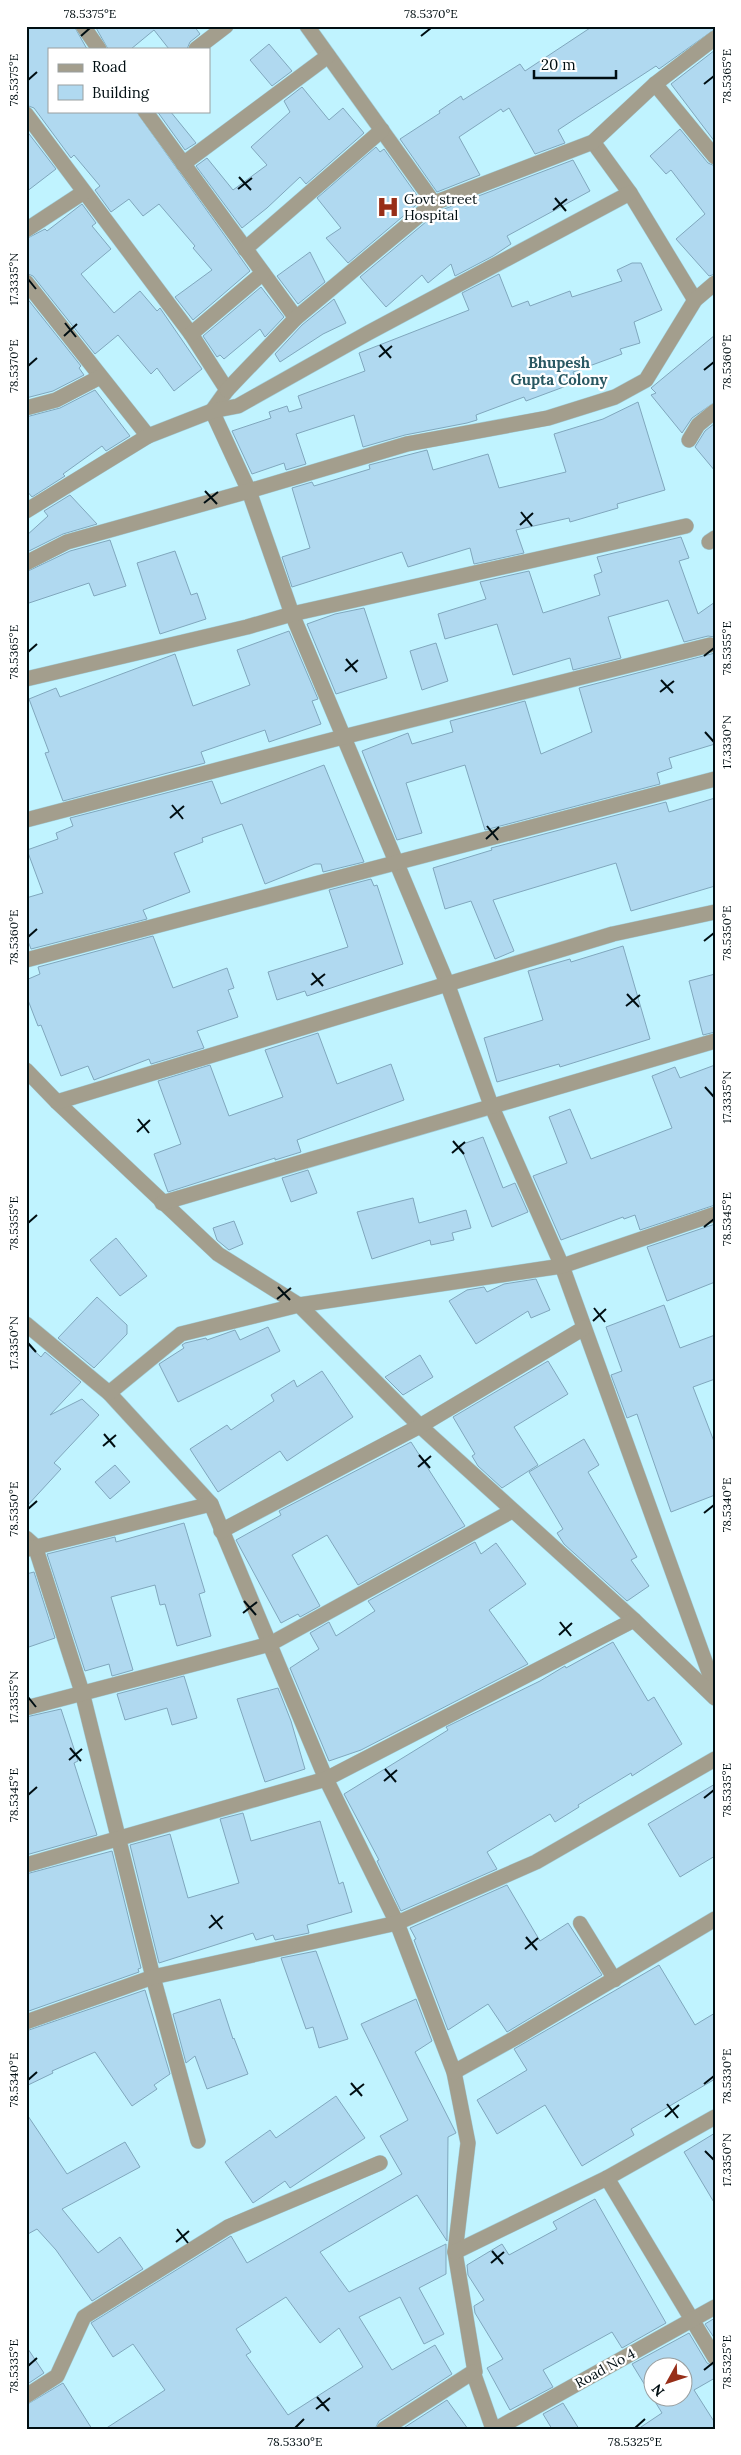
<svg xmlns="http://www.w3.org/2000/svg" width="741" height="2455" viewBox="0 0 741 2455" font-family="Lora,serif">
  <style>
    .building { fill: #b0d9f0; stroke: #80a7bd; fill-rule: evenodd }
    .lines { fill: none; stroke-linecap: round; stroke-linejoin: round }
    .lane-casing { stroke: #a1ced9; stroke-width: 15 }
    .street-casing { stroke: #a1ced9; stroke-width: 16 }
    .lane { stroke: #a39e8d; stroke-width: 14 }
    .street { stroke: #a39e8d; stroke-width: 15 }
    .ticks { fill: none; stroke: #000e12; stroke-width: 2 }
    .labels { text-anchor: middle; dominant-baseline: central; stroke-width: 4.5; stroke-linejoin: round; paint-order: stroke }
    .poi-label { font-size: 14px; fill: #000e12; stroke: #fff; text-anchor: start }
    .street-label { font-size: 14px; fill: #000e12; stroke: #fff }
    .neighbourhood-label { font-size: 15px; font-weight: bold; fill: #295862; stroke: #fff }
    .neatline { fill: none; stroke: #000e12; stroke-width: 2 }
    .ticks-label { font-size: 12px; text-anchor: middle; fill: #000e12 }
  </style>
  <rect width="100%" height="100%" fill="#c0f3ff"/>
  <g class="building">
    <polygon points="26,26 74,26 87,49 49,49 49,111 136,111 250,271 193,320 175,297 212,270 193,248 195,246 159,204 143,216 129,199 111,212 95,190 100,186 74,155 71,158 34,108 26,105"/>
    <polygon points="95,26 194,26 200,34 190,42 187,49 169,49 154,30 131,49 108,49"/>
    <polygon points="593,26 715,26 715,29 659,69 656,66 558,130 565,143 535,154 509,108 503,112 501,109 459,137 480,175 437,192 400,139 440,113 439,111 461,96 463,100 520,64 525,71"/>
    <polygon points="269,44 292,71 272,86 250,60"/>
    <polygon points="715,50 715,142 671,84"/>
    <polygon points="302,87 329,120 343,108 364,133 306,184 300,177 267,208 242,228 196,166 207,158 233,190 267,165 251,147 290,112 284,101"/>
    <polygon points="157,111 170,111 196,143 185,150"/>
    <polygon points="680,129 708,163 715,166 715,274 709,276 676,239 705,214 671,170 666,174 650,156"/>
    <polygon points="26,130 56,169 26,192"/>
    <polygon points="376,147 380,152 384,149 421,201 348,263 326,238 341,228 317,198"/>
    <polygon points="573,160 590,191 507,236 511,244 493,256 455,276 451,264 428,283 422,275 386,307 360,277 439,211"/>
    <polygon points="82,204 96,223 92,226 111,249 81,274 114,313 140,291 157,311 160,308 202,369 174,391 157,368 151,374 118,335 95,354 33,276 26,273 26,239 45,229 47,231"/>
    <polygon points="310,252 325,282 298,304 277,276"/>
    <polygon points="632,263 641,263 662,310 634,322 640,343 620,349 622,354 573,372 577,382 526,401 524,397 476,415 477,420 467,423 405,435 363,447 354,415 296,434 306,464 286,470 284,463 252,474 232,431 271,418 269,412 287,406 289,412 302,408 298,396 365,371 359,353 469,310 462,293 499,274 512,307 528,301 530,306 570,291 572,297 622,281 617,270"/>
    <polygon points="261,287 284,317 265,337 260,329 224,359 220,355 217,357 203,336"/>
    <polygon points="26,297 81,366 79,368 84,375 53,391 26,398"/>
    <polygon points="334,299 346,323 323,334 280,362 275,354 302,325"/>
    <polygon points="715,335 715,402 692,418 682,433 651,395 656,393 651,388"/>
    <polygon points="95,390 130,436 106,451 102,446 63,474 65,476 32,497 26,490 26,417 60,408"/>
    <polygon points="638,402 665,490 617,504 618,508 570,522 569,518 516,530 524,553 474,564 470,548 408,567 402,552 292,587 282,557 310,548 292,488 312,482 314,486 370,469 369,465 427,450 433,470 488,454 499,488 566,472 554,434 603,419"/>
    <polygon points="715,423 715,471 695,447 705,431"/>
    <polygon points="70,495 97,524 63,534 29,551 26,548 26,536 48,516 44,511"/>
    <polygon points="681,537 689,558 679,561 698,614 715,602 715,637 708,636 684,642 668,600 608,617 621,658 573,670 570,658 513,675 497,624 445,639 438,614 486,599 480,582 529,571 543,613 600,595 594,575 602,572 597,557"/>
    <polygon points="110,540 126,586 94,596 89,583 26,604 26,572 70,551"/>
    <polygon points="175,551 191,595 197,593 206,619 160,634 137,563"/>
    <polygon points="364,608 387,678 336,694 307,624 335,614"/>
    <polygon points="289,631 318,699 312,701 321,724 269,742 265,730 201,752 205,763 63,801 45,753 49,752 29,699 56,688 60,697 175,654 193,706 250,685 237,650"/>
    <polygon points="436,643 448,681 422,690 410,651"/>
    <polygon points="715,653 715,744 669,758 672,768 657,773 660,784 485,830 465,765 406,783 422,833 397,840 362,751 408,733 412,744 453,732 450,721 525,701 541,754 592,732 579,688"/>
    <polygon points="324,765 364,862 323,872 321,864 315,864 265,884 242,824 202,838 203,842 174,853 190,892 143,910 147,919 31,949 26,936 26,898 43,893 27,850 58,839 56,833 73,826 70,818 212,781 221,804"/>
    <polygon points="715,798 715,886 631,911 616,863 493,900 514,951 495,959 471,901 445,909 433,868 492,850 491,848 666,802 669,812"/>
    <polygon points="371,879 374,886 377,885 403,964 307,996 305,991 277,1000 268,972 348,947 329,890"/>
    <polygon points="153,936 173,988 227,968 234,988 228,990 238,1017 197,1031 204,1048 151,1064 149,1059 94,1080 88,1066 61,1076 41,1025 38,1026 26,995 26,980 40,974 38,967"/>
    <polygon points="623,946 650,1039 560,1067 559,1064 497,1082 484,1038 543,1020 528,971 570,959 571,962"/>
    <polygon points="715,974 715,1032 703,1035 689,981"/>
    <polygon points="318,1033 337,1084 391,1064 404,1100 297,1140 301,1152 275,1160 275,1158 168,1192 154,1154 181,1144 158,1081 210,1065 229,1116 283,1097 265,1050"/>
    <polygon points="715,1065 715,1205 640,1230 635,1215 624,1219 623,1217 561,1240 533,1176 567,1163 549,1117 570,1109 591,1159 672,1128 652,1076 675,1067 680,1078"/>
    <polygon points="483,1137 503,1188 515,1183 528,1212 492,1227 460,1145"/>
    <polygon points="308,1170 317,1193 291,1202 282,1178"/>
    <polygon points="413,1198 419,1223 466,1210 471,1228 452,1233 454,1240 431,1245 430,1240 372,1259 357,1212"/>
    <polygon points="234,1221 243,1244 229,1250 217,1240 213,1228"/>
    <polygon points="715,1224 715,1282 667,1301 647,1247"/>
    <polygon points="116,1238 147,1276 120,1296 90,1260"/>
    <polygon points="536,1279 550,1310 531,1318 528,1311 476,1344 449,1301 467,1290 484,1287 487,1292 504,1284"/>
    <polygon points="97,1297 127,1325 127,1334 94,1368 58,1338"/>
    <polygon points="664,1305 680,1348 715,1335 715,1379 693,1387 715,1444 715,1495 671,1512 637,1414 627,1418 611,1375 622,1371 606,1327"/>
    <polygon points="268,1327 280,1351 178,1402 159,1364 184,1348 182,1345 185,1343 206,1338 207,1340 235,1330 240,1340"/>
    <polygon points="26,1343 41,1357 45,1352 81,1382 50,1415 82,1399 99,1415 54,1463 61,1469 26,1507"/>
    <polygon points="420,1355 433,1377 403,1395 385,1377"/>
    <polygon points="548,1361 568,1394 514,1427 538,1465 502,1488 478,1466 472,1456 475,1454 453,1417"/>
    <polygon points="322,1371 353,1417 287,1461 280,1451 218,1492 190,1449 227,1425 231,1430 274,1401 271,1395 294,1380 297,1387"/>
    <polygon points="584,1439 599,1465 588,1472 637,1557 631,1560 649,1586 627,1601 564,1544 557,1533 563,1529 529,1472"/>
    <polygon points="411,1442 465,1526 358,1585 327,1535 292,1555 320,1606 300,1617 298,1614 281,1623 236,1540 281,1515 279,1511"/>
    <polygon points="115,1465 130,1482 110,1499 95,1482"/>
    <polygon points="184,1523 205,1592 199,1594 211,1636 177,1646 165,1604 160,1605 155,1585 111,1597 133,1670 112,1676 109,1664 85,1671 47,1554 115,1537 116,1542"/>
    <polygon points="475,1542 481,1554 496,1543 526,1584 489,1610 528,1664 361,1750 329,1761 290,1668 319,1649 310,1633 329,1622 336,1636 375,1611 368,1601"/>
    <polygon points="34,1572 55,1638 26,1648 26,1574"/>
    <polygon points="613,1642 648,1701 654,1697 682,1744 632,1776 631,1773 578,1805 579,1807 555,1822 550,1814 487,1852 497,1869 401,1911 377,1861 379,1860 344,1794 448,1730 446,1727 540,1681 565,1666 566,1668"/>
    <polygon points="184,1676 197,1718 172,1725 167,1708 125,1720 117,1694"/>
    <polygon points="278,1688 291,1721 305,1769 265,1782 237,1699"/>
    <polygon points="61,1709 78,1761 74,1763 97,1835 26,1855 26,1717"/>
    <polygon points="715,1784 715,1856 680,1877 648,1824"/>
    <polygon points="243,1813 251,1841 320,1821 339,1884 343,1882 352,1912 307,1925 309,1933 275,1940 273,1935 256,1940 253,1933 159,1963 130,1845 170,1834 188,1898 239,1883 220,1819"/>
    <polygon points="112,1851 141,1968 138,1969 139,1972 26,2012 26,1874"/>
    <polygon points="507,1885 540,1941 568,1923 602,1975 507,2032 488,2004 448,2030 414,1940 416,1939 410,1928"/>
    <polygon points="316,1951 348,2039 319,2048 313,2027 306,2029 281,1958"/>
    <polygon points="659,1965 695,2025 715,2013 715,2079 631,2129 634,2135 582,2166 545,2105 497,2134 477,2100 527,2070 514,2049"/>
    <polygon points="145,1990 170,2074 154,2085 157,2089 132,2106 95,2052 52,2071 53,2073 26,2086 26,2031"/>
    <polygon points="220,1999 233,2039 234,2038 248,2074 207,2089 195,2056 186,2063 173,2014"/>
    <path d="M416 1999 432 2041 415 2052 456 2133 448 2137 447 2241 417 2195 320 2252 349 2292 446 2244V2274L419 2288 444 2334 424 2344 400 2297 359 2317 392 2370 435 2345 452 2374 379 2421 375 2429H105L165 2390 133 2344 113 2357 91 2323 231 2236 247 2263 402 2174 380 2136 408 2120 361 2024ZM286 2297 320 2343 339 2328 363 2367 288 2415 246 2355 251 2352 236 2329Z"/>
    <polygon points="336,2096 365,2138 290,2188 285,2181 253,2203 225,2162 270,2130 276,2138"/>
    <polygon points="26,2113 67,2174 125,2142 140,2167 62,2209 98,2253 120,2237 143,2269 92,2301 56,2250 37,2229 26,2235"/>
    <polygon points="715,2133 715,2204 684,2152"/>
    <polygon points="595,2199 666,2323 622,2348 612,2332 543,2370 553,2387 510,2410 487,2368 503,2359 475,2313 474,2306 484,2300 468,2275 467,2265 502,2244 509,2255 557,2229 553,2222"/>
    <polygon points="715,2318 715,2339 705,2324"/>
    <path d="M689 2333 707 2363 715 2367V2378L694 2390 715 2423V2429H638L662 2413 632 2364ZM654 2368H684V2398H654Z"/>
    <polygon points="26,2346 44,2373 26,2385"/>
    <polygon points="63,2383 92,2429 26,2429 26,2405"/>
    <polygon points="447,2400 468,2429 402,2429"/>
    <polygon points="563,2403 579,2429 552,2429 543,2414"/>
  </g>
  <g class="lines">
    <defs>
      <polyline id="lane" points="580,1923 615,1980"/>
      <g id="street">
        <polyline points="83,26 99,49"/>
        <polyline points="307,26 434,203"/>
        <polyline points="196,49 226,26"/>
        <polyline points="655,84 715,157"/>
        <polyline points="145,111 296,318"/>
        <polyline points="26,114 191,334 227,390 212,411 249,491 292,614 447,983 491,1105 562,1266 715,1689"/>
        <polyline points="593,142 630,193 695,300"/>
        <polyline points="183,164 328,56"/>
        <polyline points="26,230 84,192"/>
        <polyline points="245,249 382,130"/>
        <polyline points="26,282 148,436"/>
        <polyline points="191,334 263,273"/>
        <polyline points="227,390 296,318 434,203 593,142 655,84 715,38"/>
        <polyline points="26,408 56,400 100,377"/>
        <polyline points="689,440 698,425 715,411"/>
        <polyline points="26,511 148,436 212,411 238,406 368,333 630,193"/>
        <polyline points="709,542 715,538"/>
        <polyline points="26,563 67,542 249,491 407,444 548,418 615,397 646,380 695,300 715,283"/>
        <polyline points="26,679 247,627 292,614 686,526"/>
        <polyline points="26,820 343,737 710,645"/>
        <polyline points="26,960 715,779"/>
        <polyline points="26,1070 57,1102 218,1254 299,1305 420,1426 634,1620 715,1698"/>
        <polyline points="57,1102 613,934 715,912"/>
        <polyline points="162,1203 715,1041"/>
        <polyline points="26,1324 109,1393 211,1504 326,1779 397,1923 454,2072 468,2143 455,2252 475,2372 473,2372 493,2429"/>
        <polyline points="109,1393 181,1334 299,1305 562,1266 715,1214"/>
        <polyline points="221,1531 420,1426 584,1328"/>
        <polyline points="26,1538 35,1546 82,1692 153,1977 198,2141"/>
        <polyline points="28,1549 211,1504"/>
        <polyline points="26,1708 270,1644 512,1511"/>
        <polyline points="26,1865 326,1779 634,1620"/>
        <polyline points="26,2022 153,1977 397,1923 536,1862 715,1759"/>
        <polyline points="454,2072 515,2038 715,1919"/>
        <polyline points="607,2178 715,2358"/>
        <polyline points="455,2252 607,2178 715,2117"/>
        <polyline points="26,2396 57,2376 84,2317 228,2227 380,2163"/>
        <polyline points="384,2429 473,2372"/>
        <polyline points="496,2429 715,2307"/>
      </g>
    </defs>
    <use href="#lane" class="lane-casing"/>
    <use href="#street" class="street-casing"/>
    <use href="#lane" class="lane"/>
    <use href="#street" class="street"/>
  </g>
  <path class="ticks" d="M81 36 90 28M421 36 431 28M28 80 37 72M704 84 714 76M239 177 251 190M238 189 252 178M555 198 566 211M553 210 567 199M28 279 36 289M65 323 76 337M64 336 77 324M380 345 391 358M379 357 392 346M28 366 37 358M704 370 714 362M205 491 217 504M204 503 218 492M521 512 532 526M520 525 533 513M28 652 37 644M704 656 714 648M346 659 357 672M345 671 358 660M661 680 673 693M660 692 674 681M705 732 714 742M172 805 183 819M170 818 184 806M487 826 498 840M486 839 499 827M28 937 37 929M704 941 714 933M312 973 323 986M311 985 325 974M627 994 639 1007M626 1006 640 995M705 1087 714 1097M138 1119 149 1133M137 1132 150 1120M453 1141 464 1154M452 1153 465 1142M28 1223 37 1215M704 1227 714 1219M278 1287 290 1300M277 1299 291 1288M594 1308 605 1322M593 1321 606 1309M28 1343 36 1352M104 1434 115 1447M103 1446 116 1435M419 1455 430 1468M418 1467 431 1456M28 1509 37 1501M704 1513 714 1505M244 1601 256 1615M243 1613 257 1602M560 1622 571 1636M559 1635 572 1623M28 1697 36 1707M70 1748 81 1761M69 1760 82 1749M385 1769 396 1782M384 1781 397 1770M28 1795 37 1787M704 1798 714 1790M211 1915 222 1929M209 1928 223 1916M526 1937 537 1950M525 1949 538 1938M28 2080 37 2072M351 2083 362 2096M704 2084 714 2076M350 2095 364 2084M667 2104 678 2118M665 2117 679 2105M705 2151 714 2160M177 2229 188 2243M176 2242 189 2231M492 2251 503 2264M491 2263 504 2252M28 2366 37 2358M704 2370 714 2362M317 2397 329 2411M316 2409 330 2398M295 2428 304 2419M635 2428 645 2419"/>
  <defs>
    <symbol id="hospital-bare" viewBox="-9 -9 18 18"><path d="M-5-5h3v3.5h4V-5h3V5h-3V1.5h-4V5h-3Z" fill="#972e18" stroke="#fff" stroke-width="2.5" paint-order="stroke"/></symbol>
  </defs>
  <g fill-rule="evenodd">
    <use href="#hospital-bare" x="372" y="191" width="32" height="32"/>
  </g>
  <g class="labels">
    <g class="poi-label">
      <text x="404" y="199">Govt street<tspan x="404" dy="16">Hospital</tspan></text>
    </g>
    <g class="street-label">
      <text transform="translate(605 2368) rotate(-29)">Road No 4</text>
    </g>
    <g class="neighbourhood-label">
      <text x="559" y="362">Bhupesh<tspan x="559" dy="17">Gupta Colony</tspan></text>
    </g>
  </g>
  <rect width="741" height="2455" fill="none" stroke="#ffffff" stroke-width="55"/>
  <rect x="48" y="48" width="162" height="65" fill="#ffffff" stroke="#999fa0"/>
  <rect x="58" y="64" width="25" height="8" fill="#a39e8d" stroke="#999fa0"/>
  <text x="92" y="72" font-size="15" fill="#000e12">Road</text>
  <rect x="58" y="85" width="25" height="15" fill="#b0d9f0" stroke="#999fa0"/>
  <text x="92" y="98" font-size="15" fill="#000e12">Building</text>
  <g transform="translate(668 2382) rotate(230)"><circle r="24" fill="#ffffff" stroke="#999fa0"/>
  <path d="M0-4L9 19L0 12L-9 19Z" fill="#972e18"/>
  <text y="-8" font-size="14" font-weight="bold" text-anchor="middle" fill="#000e12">N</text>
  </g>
  <path d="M534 70v8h82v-8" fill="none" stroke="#000e12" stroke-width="2.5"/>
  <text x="541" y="70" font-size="15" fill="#000e12" stroke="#ffffff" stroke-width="4" paint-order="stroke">20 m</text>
  <rect x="28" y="28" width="686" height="2400" class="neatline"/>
  <g class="ticks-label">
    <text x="90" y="18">78.5375°E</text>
    <text x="431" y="18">78.5370°E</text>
    <text transform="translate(727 76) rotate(-90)" y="4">78.5365°E</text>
    <text transform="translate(14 80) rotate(-90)" y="4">78.5375°E</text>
    <text transform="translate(14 279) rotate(-90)" y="4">17.3335°N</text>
    <text transform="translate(727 362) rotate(-90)" y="4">78.5360°E</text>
    <text transform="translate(14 366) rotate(-90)" y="4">78.5370°E</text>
    <text transform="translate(727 648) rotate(-90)" y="4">78.5355°E</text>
    <text transform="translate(14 652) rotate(-90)" y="4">78.5365°E</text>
    <text transform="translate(727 742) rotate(-90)" y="4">17.3330°N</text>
    <text transform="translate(727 933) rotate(-90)" y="4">78.5350°E</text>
    <text transform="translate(14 937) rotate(-90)" y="4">78.5360°E</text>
    <text transform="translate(727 1097) rotate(-90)" y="4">17.3335°N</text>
    <text transform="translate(727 1219) rotate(-90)" y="4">78.5345°E</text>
    <text transform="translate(14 1223) rotate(-90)" y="4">78.5355°E</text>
    <text transform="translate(14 1343) rotate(-90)" y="4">17.3350°N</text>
    <text transform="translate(727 1505) rotate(-90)" y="4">78.5340°E</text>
    <text transform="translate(14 1509) rotate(-90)" y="4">78.5350°E</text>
    <text transform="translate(14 1697) rotate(-90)" y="4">17.3355°N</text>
    <text transform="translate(727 1790) rotate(-90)" y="4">78.5335°E</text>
    <text transform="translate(14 1795) rotate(-90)" y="4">78.5345°E</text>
    <text transform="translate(727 2076) rotate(-90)" y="4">78.5330°E</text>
    <text transform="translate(14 2080) rotate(-90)" y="4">78.5340°E</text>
    <text transform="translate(727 2160) rotate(-90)" y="4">17.3350°N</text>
    <text transform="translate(727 2362) rotate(-90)" y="4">78.5325°E</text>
    <text transform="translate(14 2366) rotate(-90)" y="4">78.5335°E</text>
    <text x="295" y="2446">78.5330°E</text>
    <text x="635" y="2446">78.5325°E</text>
  </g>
</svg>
